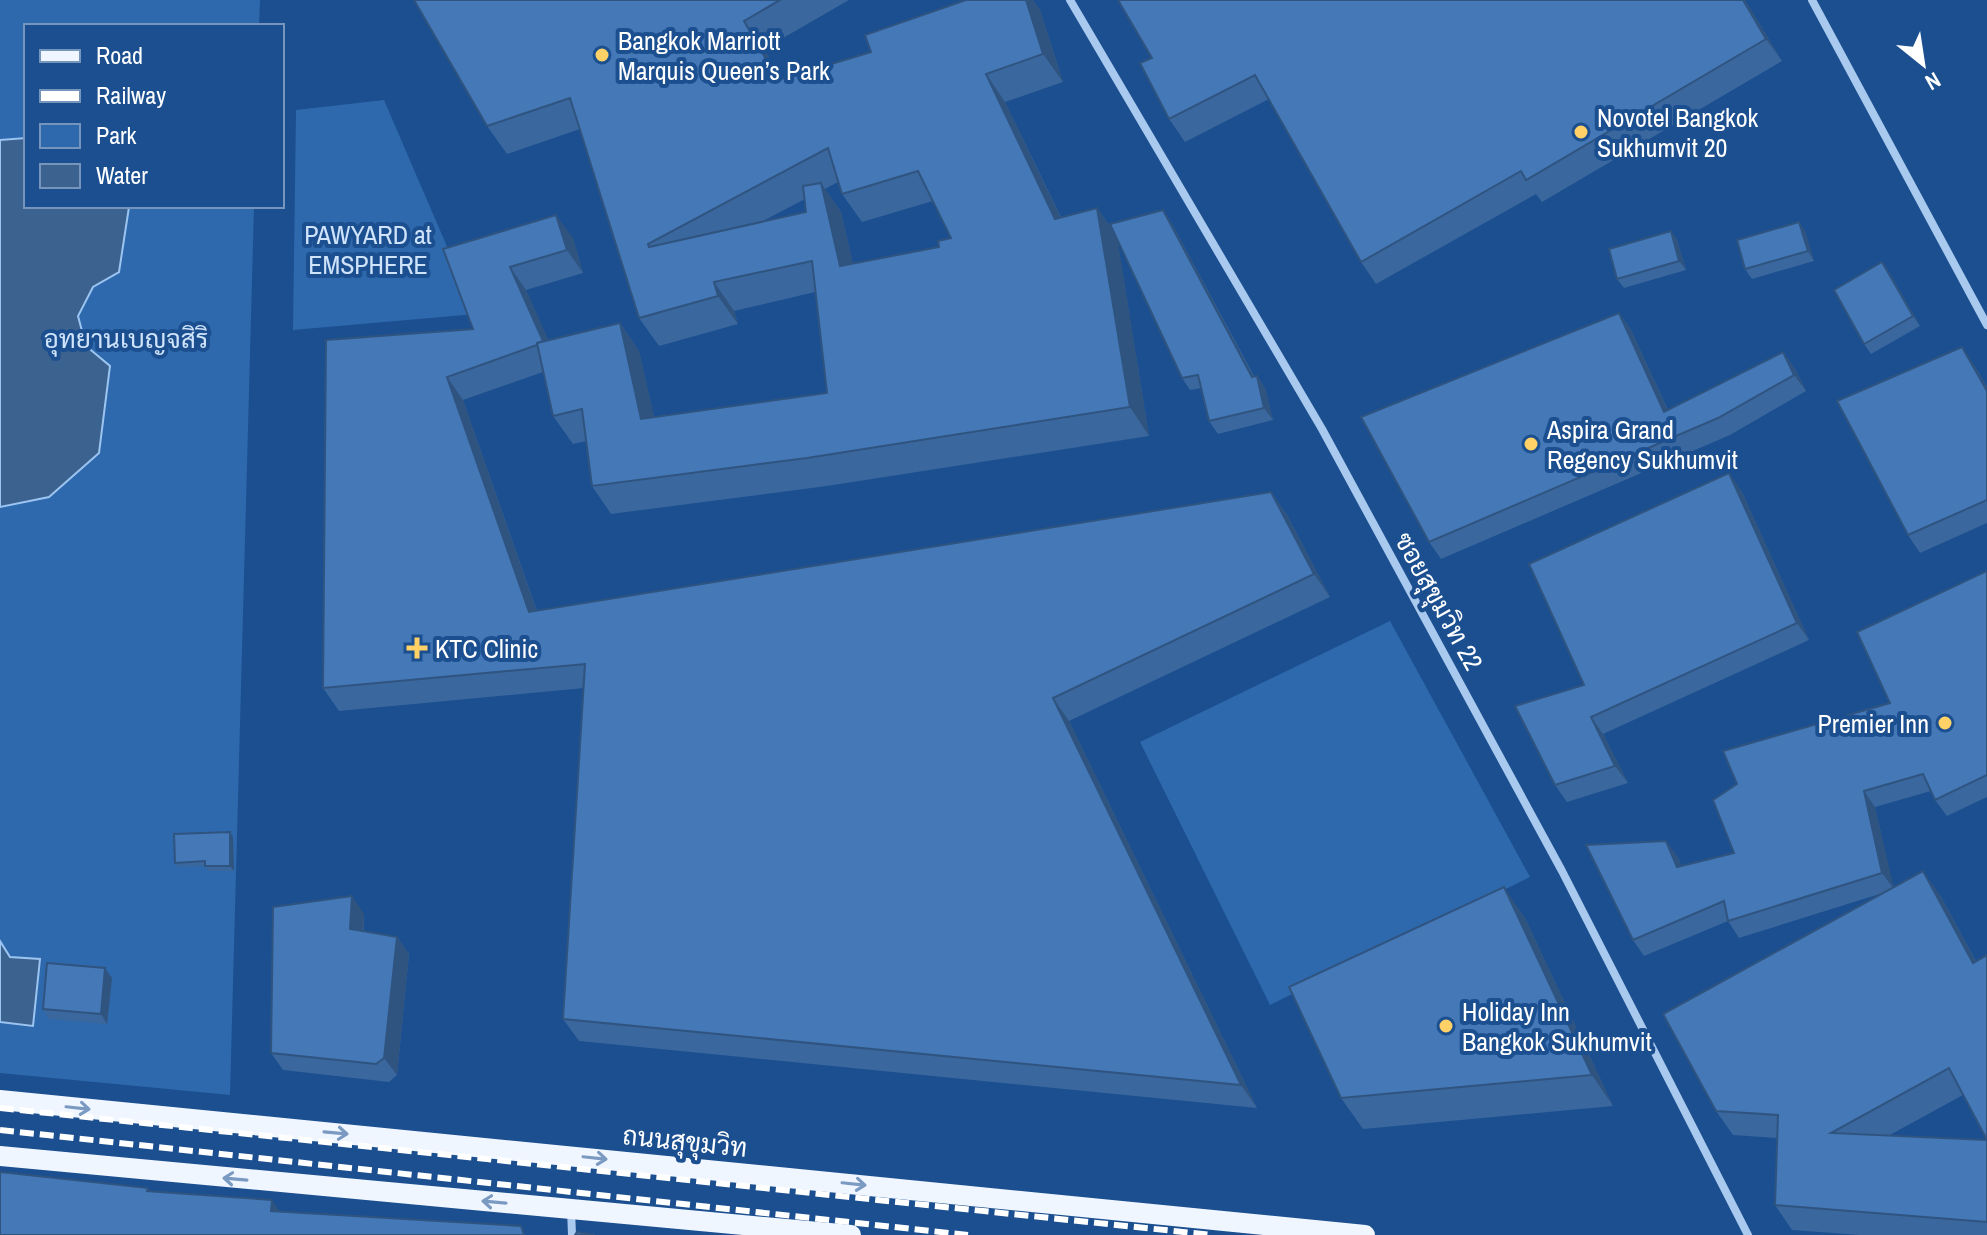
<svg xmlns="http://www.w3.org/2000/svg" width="1987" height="1235" viewBox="0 0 1987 1235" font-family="'Archivo Narrow',Sarabun,sans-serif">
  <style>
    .green { fill: #2e69ad }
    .water { fill: #3c6290; stroke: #9cc4f0; stroke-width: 2 }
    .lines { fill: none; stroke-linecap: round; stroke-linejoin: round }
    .street { stroke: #a9c9ee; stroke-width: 8 }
    .primary { stroke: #f0f6ff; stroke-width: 20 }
    .rail { stroke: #fff; stroke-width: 6; stroke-dasharray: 14 6; stroke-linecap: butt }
    .wall { fill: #3a679d; fill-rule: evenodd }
    .shaded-wall { fill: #305480 }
    .building { fill: #4478b7; stroke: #305480; stroke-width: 2; fill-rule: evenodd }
    .oneway { stroke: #7b9ac1 }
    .poi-dot { fill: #ffd166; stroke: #1b4f8f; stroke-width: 3 }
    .labels { text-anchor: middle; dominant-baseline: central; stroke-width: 8; stroke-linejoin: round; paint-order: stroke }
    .poi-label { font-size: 26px; fill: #fff; stroke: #1b4f8f; text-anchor: start }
    .park-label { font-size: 26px; fill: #cfe3fa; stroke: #1b4f8f }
    .street-label { font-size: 26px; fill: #fff; stroke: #1b4f8f }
  </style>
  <rect width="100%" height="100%" fill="#1b4f8f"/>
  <g class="green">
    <polygon points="0,0 260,0 259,26 26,26 26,206 254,206 230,1095 0,1073"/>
    <polygon points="384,100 476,314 293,330 296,110"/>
    <polygon points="1390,621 1530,877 1270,1005 1140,742"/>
  </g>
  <g class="water">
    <polygon points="26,138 26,206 129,207 119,272 93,287 78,316 86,346 110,366 99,453 49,497 0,507 0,140"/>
    <polygon points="0,941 10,957 40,959 33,1026 0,1022"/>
  </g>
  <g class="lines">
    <g class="street">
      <polyline points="1070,0 1322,429 1562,871 1748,1235"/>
      <polyline points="1812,0 1987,325"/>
      <polyline points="571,1209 572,1235"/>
    </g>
    <g class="primary">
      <polyline points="0,1100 1365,1235"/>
      <polyline points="0,1156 851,1235"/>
    </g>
    <g class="rail">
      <polyline points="0,1108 1212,1235"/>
      <polyline points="0,1130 968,1235"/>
    </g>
  </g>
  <g class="wall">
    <path d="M414 0H849L764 49 781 79 871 52 966 0H1033L1040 10 1063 82 1005 102 1061 217 1097 208 1116 235 1163 210 1171 222 1254 376H1257L1265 388 1273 420 1218 434 1209 421 1202 388 1190 390 1182 378 1117 238 1149 436 827 486 611 514 592 486 586 441 573 444 553 416 543 372 463 400 537 611 1271 492 1287 515 1330 597 1069 721 1257 1108 579 1041 563 1019 584 688 339 711 323 688 326 340 473 329 443 249 573 238 583 273 526 290 548 340 620 323 639 351 654 417 827 393 815 292 734 311 738 324 659 346 639 318 580 129 507 154 487 126ZM838 182 842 194 862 222 933 201 951 238 939 247 853 264 841 212 825 189ZM805 199 806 212 763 221Z"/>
    <polygon points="1745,0 1782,61 1542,202 1536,194 1376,284 1361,262 1269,99 1185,142 1169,119 1152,58"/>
    <polygon points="1671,231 1677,240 1686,270 1624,288 1617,279"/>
    <polygon points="1805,231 1814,261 1752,279 1745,269"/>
    <polygon points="1889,272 1920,326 1871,354 1864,344"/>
    <polygon points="1619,313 1631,330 1668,410 1783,352 1795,369 1806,391 1730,435 1441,559 1429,542"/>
    <polygon points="1974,365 1987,387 1987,523 1920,553 1908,535"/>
    <polygon points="1741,490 1809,640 1603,734 1628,783 1567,802 1555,785 1584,685"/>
    <polygon points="1987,571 1987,797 1947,816 1935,800 1931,791 1875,807 1893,887 1940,895 1976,961 1963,1095 1888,1136 1987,1140 1987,1235 1860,1235 1792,1230 1775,1205 1777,1138 1733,1135 1716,1111 1886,892 1739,938 1728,921 1644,956 1633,940 1678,857 1681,866 1734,853 1890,703"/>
    <polygon points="233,837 234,871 208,871 205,866 178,867 175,863"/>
    <polygon points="364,914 364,931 397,937 409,954 397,1075 389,1082 283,1070 271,1053"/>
    <polygon points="1525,918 1613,1106 1363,1129 1341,1098"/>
    <polygon points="112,978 107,1024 49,1019 43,1009"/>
  </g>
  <g class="shaded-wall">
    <polygon points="1026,0 1033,0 1040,10 1063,82 1043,54"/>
    <polygon points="1743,0 1745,0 1782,61 1766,39"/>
    <polygon points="744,21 764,49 797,108 778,80"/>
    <polygon points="986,74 1005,102 1075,247 1055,219"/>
    <polygon points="821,183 841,212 860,294 840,266"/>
    <polygon points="1097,208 1117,236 1149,436 1130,407"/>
    <polygon points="1163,210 1171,222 1259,387 1257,376 1265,388 1273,420 1264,408 1252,377"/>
    <polygon points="556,215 573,238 583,273 567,250"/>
    <polygon points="1799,222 1805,231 1814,261 1808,251"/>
    <polygon points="1671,231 1677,240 1686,270 1679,261"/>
    <polygon points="1882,262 1889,272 1920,326 1913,316"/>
    <polygon points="510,267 526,290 560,366 544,343"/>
    <polygon points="714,282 734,311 738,324 718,296"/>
    <polygon points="1619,313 1631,330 1676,428 1664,412"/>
    <polygon points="620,323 639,351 661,447 641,419"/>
    <polygon points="1962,347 1974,365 1987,387 1987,391"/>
    <polygon points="1783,352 1795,369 1806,391 1794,375"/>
    <polygon points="447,377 463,400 545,635 529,612"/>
    <polygon points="1729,473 1741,490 1809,640 1797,623"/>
    <polygon points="1271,492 1287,515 1330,597 1314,574"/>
    <polygon points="1053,698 1069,721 1257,1108 1241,1085"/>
    <polygon points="1591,717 1603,734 1628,783 1615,766"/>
    <polygon points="1864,791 1875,807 1894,889 1882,873"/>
    <polygon points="230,832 233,837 234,871 230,866"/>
    <polygon points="1666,841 1678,857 1688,883 1677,867"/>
    <polygon points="1923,871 1940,895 1987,982 1973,963"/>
    <polygon points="1504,887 1525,918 1613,1106 1592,1075"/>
    <polygon points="352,896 364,914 363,946 350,929"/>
    <polygon points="397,937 409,954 397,1075 384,1058"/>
    <polygon points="105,968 112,978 107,1024 101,1014"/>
    <polygon points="272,1200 290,1227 271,1211"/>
  </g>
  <g class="building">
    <path d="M414 0H780L744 21 778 80 871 52 865 35 966 0H1026L1043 54 986 74 1055 219 1097 208 1130 407 807 458 592 486 582 409 553 416 537 343 620 323 641 419 827 393 812 261 714 282 718 296 639 318 570 98 487 126ZM828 148 842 194 918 171 951 238 938 241 939 247 840 266 821 183 803 186 806 212 649 247 648 244Z"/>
    <polygon points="1118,0 1743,0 1766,39 1526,180 1521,171 1361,262 1255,75 1169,119 1140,63 1152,58"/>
    <polygon points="1163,210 1252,377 1257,376 1264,408 1209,421 1198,375 1182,378 1110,224"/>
    <polygon points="556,215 567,250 510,267 543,341 537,343 537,345 447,377 529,612 1271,492 1314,574 1053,698 1241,1085 563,1019 585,664 323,688 326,340 473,329 443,249"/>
    <polygon points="1799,222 1808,251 1745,269 1737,240"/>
    <polygon points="1671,231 1679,261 1617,279 1609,249"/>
    <polygon points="1882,262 1913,316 1864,344 1834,290"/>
    <polygon points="1619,313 1664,412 1783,352 1794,375 1718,418 1429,542 1361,417"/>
    <polygon points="1962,347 1987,391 1987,500 1908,535 1837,401"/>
    <polygon points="1729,473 1797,623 1591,717 1615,766 1555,785 1515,706 1584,685 1529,564"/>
    <polygon points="1987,571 1987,775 1935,800 1923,774 1864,791 1882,873 1728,921 1724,901 1633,940 1586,845 1666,841 1677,867 1734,853 1713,800 1737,784 1723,751 1890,703 1857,632"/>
    <polygon points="230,832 230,866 205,866 205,861 175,863 174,834"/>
    <polygon points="1923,871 1973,963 1987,955 1987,1140 1949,1068 1831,1133 1987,1140 1987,1222 1775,1205 1778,1115 1716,1111 1663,1014"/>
    <polygon points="1504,887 1592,1075 1341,1098 1289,987"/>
    <polygon points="352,896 350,929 397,937 384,1058 376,1064 271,1053 273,907"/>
    <polygon points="47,963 105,968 101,1014 43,1009"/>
    <polygon points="0,1172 148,1188 147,1191 272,1200 271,1211 521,1226 524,1235 0,1235"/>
    <polygon points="577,1232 595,1235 575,1235"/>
  </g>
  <defs><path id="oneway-shaft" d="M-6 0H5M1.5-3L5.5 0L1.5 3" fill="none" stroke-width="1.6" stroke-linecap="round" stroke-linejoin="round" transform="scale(2)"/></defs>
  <g class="oneway">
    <use href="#oneway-shaft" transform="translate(78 1108) rotate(6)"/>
    <use href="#oneway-shaft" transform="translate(336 1133) rotate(5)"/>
    <use href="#oneway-shaft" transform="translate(595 1158) rotate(6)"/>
    <use href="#oneway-shaft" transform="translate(235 1179) rotate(-175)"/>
    <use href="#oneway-shaft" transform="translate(854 1184) rotate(6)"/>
    <use href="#oneway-shaft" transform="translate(494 1202) rotate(-175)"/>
  </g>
  <g class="poi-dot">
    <circle cx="602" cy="55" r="8"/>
    <circle cx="1581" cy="132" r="8"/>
    <circle cx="1531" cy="444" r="8"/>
    <path d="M413 636h8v8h8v8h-8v8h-8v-8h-8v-8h8z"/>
    <circle cx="1945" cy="723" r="8"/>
    <circle cx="1446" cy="1026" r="8"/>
  </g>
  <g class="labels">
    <g class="poi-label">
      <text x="618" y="40">Bangkok Marriott<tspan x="618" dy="30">Marquis Queen’s Park</tspan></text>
      <text x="1597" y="117">Novotel Bangkok<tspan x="1597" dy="30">Sukhumvit 20</tspan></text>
      <text x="1547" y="429">Aspira Grand<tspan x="1547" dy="30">Regency Sukhumvit</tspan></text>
      <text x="435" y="648">KTC Clinic</text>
      <text x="1929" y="723" text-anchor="end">Premier Inn</text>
      <text x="1462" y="1011">Holiday Inn<tspan x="1462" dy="30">Bangkok Sukhumvit</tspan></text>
    </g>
    <g class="park-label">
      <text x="368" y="234">PAWYARD at<tspan x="368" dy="30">EMSPHERE</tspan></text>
      <text x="126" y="338">อุทยานเบญจสิริ</text>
    </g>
    <g class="street-label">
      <text transform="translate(1439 601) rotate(61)">ซอยสุขุมวิท 22</text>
      <text transform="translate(685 1141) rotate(6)">ถนนสุขุมวิท</text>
    </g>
  </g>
  <rect x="24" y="24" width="260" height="184" fill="#1b4f8f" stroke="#7695bc" stroke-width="2"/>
  <rect x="40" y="50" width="40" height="12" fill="#f0f6ff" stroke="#7695bc" stroke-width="2"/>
  <text x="96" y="64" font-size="24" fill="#ffffff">Road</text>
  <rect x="40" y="90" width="40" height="12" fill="#ffffff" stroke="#7695bc" stroke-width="2"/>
  <text x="96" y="104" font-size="24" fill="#ffffff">Railway</text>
  <rect x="40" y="124" width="40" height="24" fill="#2e69ad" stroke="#7695bc" stroke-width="2"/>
  <text x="96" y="144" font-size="24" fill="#ffffff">Park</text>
  <rect x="40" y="164" width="40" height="24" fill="#3c6290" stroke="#7695bc" stroke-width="2"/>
  <text x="96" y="184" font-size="24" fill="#ffffff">Water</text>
  <g transform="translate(1923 64) rotate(150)" stroke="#1b4f8f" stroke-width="6" paint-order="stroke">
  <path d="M0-6L14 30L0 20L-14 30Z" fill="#ffffff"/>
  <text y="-12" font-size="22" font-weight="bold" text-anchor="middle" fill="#ffffff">N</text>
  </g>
</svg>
